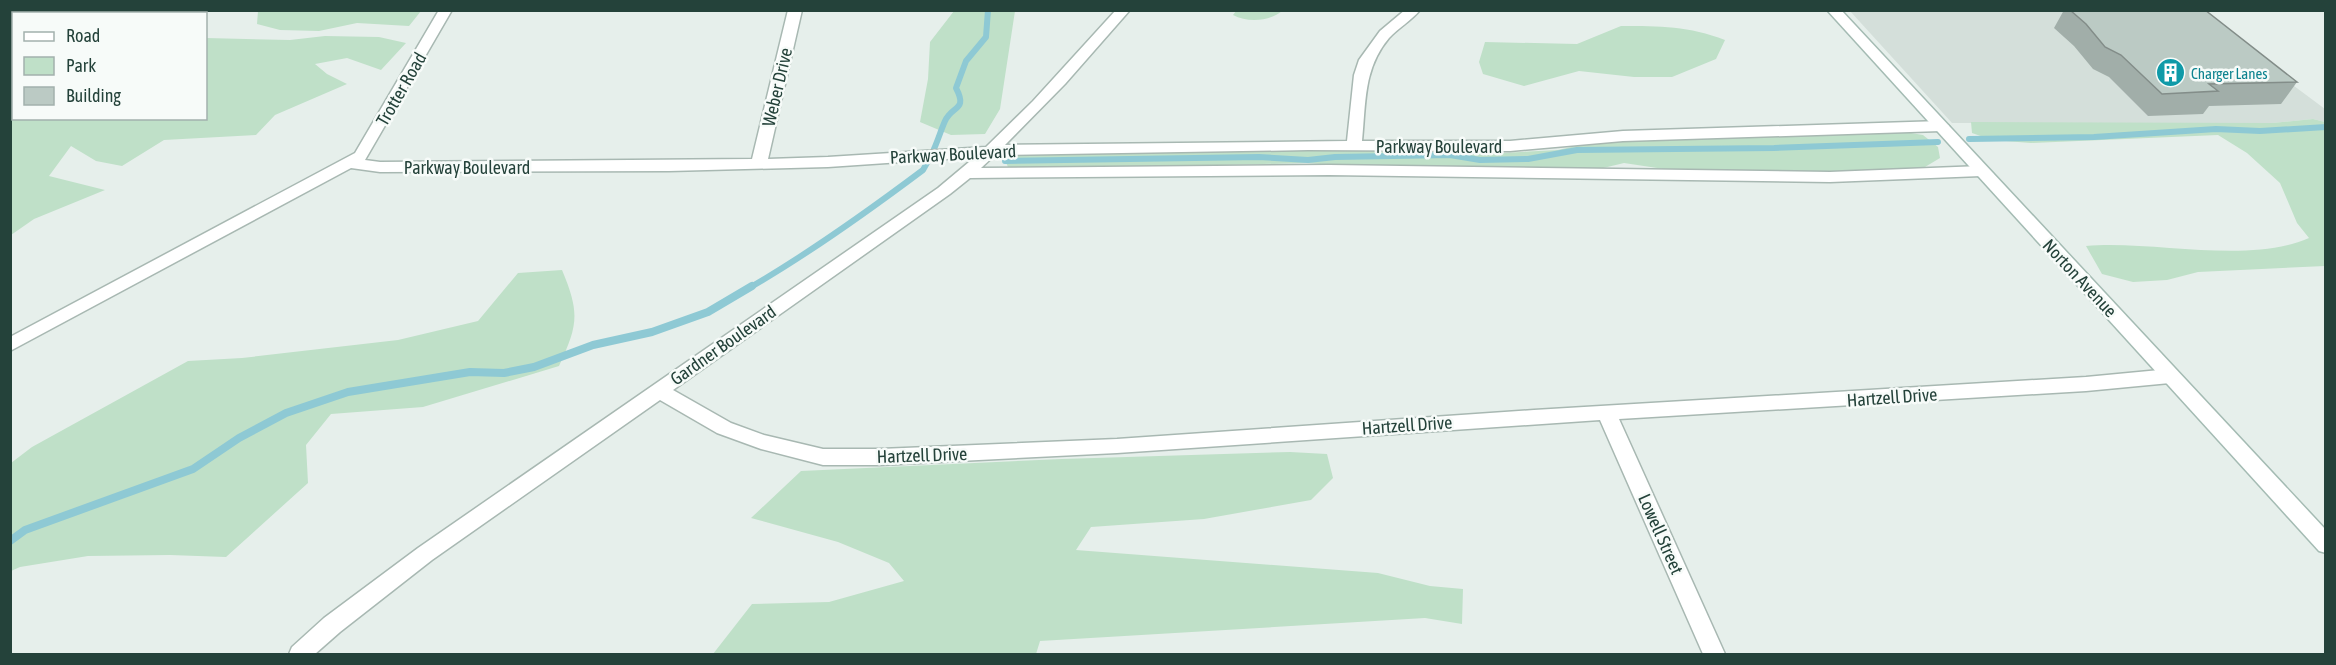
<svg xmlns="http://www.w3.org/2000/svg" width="2336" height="665" viewBox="0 0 2336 665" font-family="'Asap Condensed',sans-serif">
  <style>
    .built { fill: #d4dfda }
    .green { fill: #bfe0c8 }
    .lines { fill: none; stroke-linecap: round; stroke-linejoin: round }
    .stream-far1 { stroke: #8ec9d4; stroke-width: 6 }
    .stream { stroke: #8ec9d4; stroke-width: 8 }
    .minor-casing { stroke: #a8b8b2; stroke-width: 3 }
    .secondary-casing { stroke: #a4bbb3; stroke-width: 3 }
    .minor { fill: #fff; fill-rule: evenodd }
    .secondary { fill: #fff; fill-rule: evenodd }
    .wall { fill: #a1aea9 }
    .building { fill: #bbcac4; stroke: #838d89; stroke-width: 1.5 }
    .labels { text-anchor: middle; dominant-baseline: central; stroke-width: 5; stroke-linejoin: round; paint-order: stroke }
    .far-culture-label { font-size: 15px; fill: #0d838f; stroke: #f7fbf9; text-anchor: start }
    .street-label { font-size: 18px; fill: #24423a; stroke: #f7fbf9 }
  </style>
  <rect width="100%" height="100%" fill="#e6efeb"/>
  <polygon class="built" points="1850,11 2193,11 2325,109 2325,122 2313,119 2272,123 1952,123"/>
  <g class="green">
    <polygon points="258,11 258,10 421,11 409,26 357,23 319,31 280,30 257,24"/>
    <polygon points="954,11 1015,11 1000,109 985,134 951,135 920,122 928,79 930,42"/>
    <path d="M1236 11V10L1282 11C1270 21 1248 23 1233 15Z"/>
    <path d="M1621 26C1660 26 1689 26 1725 40L1716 59 1672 77H1634L1579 71 1524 86 1483 74 1479 62 1485 42 1577 44Z"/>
    <polygon points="325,36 379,37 406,43 381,70 347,58 315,64 327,74 347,84 275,115 256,135 164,140 122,166 96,161 71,146 49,176 105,190 34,219 11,235 10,60 13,57 14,118 206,118 206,38 290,40"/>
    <path d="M2313 119 2325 122V266L2198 272 2167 280 2133 282 2102 274 2086 246C2153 240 2248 265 2309 238L2297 223 2280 183 2247 153 2218 135 2031 143 1992 140 1972 133 1971 122 2272 123Z"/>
    <polygon points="1905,132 1923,135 1938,147 1940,158 1925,167 1887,171 1787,173 1677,171 1624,163 1595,170 1350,166 1306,163 1060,169 1008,167 1004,158 1022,154 1299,148 1483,154 1558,150 1593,142 1639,139"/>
    <path d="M562 270C580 313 578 325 559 366L423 407 331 414 306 445 308 483 226 557 170 555 88 556 20 567 11 571V463L32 447 188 361 242 358 398 340 478 321 518 273Z"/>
    <polygon points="1290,452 1327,454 1333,478 1311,500 1204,519 1091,527 1076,550 1378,573 1430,586 1463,589 1462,624 1425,618 1040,641 1036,654 713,654 752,604 829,602 904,581 889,563 838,542 751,518 801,471 1062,459"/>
  </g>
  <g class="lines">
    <g class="stream-far1">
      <polyline points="1969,139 2094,137 2216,129 2260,131 2326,127"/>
      <path d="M934 149C938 140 941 130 945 121 952 105 968 111 956 88L966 61 986 37 988 10"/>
      <polyline points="1005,161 1259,157 1308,160 1335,157 1450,155 1480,160 1528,159 1577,150 1774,148 1938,142"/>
      <path d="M749 288C810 253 867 212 923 170L928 161"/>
    </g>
    <polyline class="stream" points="10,541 25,530 193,469 239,438 286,413 348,392 470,372 504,373 534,367 593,345 652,332 708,312 752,286"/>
    <defs>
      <path id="minor" d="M439 10H452L365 160 380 162 752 159 788 10H802L768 159 828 157 986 147 1033 101 1116 10H1130L1065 84 1005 145 1347 141 1354 75 1359 60 1380 31 1405 10H1420C1411 21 1398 28 1389 38 1363 69 1366 103 1362 141H1510L1623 131 1941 121 1949 126 1941 131 1623 141 1510 151 1308 150 1006 155H995L981 168 1329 165 1830 172 1981 166 1989 171 1981 176 1830 182 1329 175 970 178 950 194 673 390 731 423 764 435 823 449H880L1117 439 1534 410 2086 377 2170 369 2177 371 2179 376 2177 381 2170 383 2086 391 1619 419 1725 654H1703L1600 420 1117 453 880 465H823L761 449 717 433 660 400 432 560 340 632 315 654H289L292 647 324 618 418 548 938 188 975 157 828 167 669 171 380 172 351 168 10 351V337L355 153Z"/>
      <polygon id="secondary" points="1827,10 1841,10 2326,530 2326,553 2319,551"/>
    </defs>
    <use href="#minor" class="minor-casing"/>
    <use href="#secondary" class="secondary-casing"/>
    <use href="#minor" class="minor"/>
    <use href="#secondary" class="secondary"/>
  </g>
  <polygon class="wall" points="2064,10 2205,10 2297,82 2281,104 2209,106 2203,114 2148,116 2109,77 2093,69 2074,46 2054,28"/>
  <polygon class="building" points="2070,10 2205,10 2297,82 2209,84 2218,91 2162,94 2121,55 2105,47 2086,24"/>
  <defs>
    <symbol id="building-disc" viewBox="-11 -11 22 22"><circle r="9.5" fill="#0f9aa8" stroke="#f7fbf9"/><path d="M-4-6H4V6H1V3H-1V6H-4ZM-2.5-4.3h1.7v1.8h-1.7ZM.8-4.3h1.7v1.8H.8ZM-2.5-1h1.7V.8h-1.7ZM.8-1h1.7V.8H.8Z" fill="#fff"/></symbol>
  </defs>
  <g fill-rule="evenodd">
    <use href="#building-disc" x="2154" y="56" width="33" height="33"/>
  </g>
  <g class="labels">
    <g class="far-culture-label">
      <text x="2191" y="73">Charger Lanes</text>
    </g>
    <g class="street-label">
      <text transform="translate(777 87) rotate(-77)">Weber Drive</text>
      <text transform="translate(401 89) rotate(-60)">Trotter Road</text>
      <text x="1439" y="146">Parkway Boulevard</text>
      <text transform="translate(953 154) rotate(-3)">Parkway Boulevard</text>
      <text x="467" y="167">Parkway Boulevard</text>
      <text transform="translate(2080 278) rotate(47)">Norton Avenue</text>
      <text transform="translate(723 345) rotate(-35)">Gardner Boulevard</text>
      <text transform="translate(1892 397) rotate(-4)">Hartzell Drive</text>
      <text transform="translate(1407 425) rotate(-4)">Hartzell Drive</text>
      <text transform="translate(922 455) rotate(-2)">Hartzell Drive</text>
      <text transform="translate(1661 534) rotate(66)">Lowell Street</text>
    </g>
  </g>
  <rect width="2336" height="665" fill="none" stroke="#24423a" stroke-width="24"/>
  <rect x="12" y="12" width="195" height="108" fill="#f7fbf9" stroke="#a3b1ad" stroke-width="1.5"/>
  <rect x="24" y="32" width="30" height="9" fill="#ffffff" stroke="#a3b1ad" stroke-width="1.5"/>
  <text x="66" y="42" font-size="18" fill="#24423a">Road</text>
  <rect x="24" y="57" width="30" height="18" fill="#bfe0c8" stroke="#a3b1ad" stroke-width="1.5"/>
  <text x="66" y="72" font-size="18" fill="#24423a">Park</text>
  <rect x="24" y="87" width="30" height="18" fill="#bbcac4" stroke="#a3b1ad" stroke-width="1.5"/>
  <text x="66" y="102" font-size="18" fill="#24423a">Building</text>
</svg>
